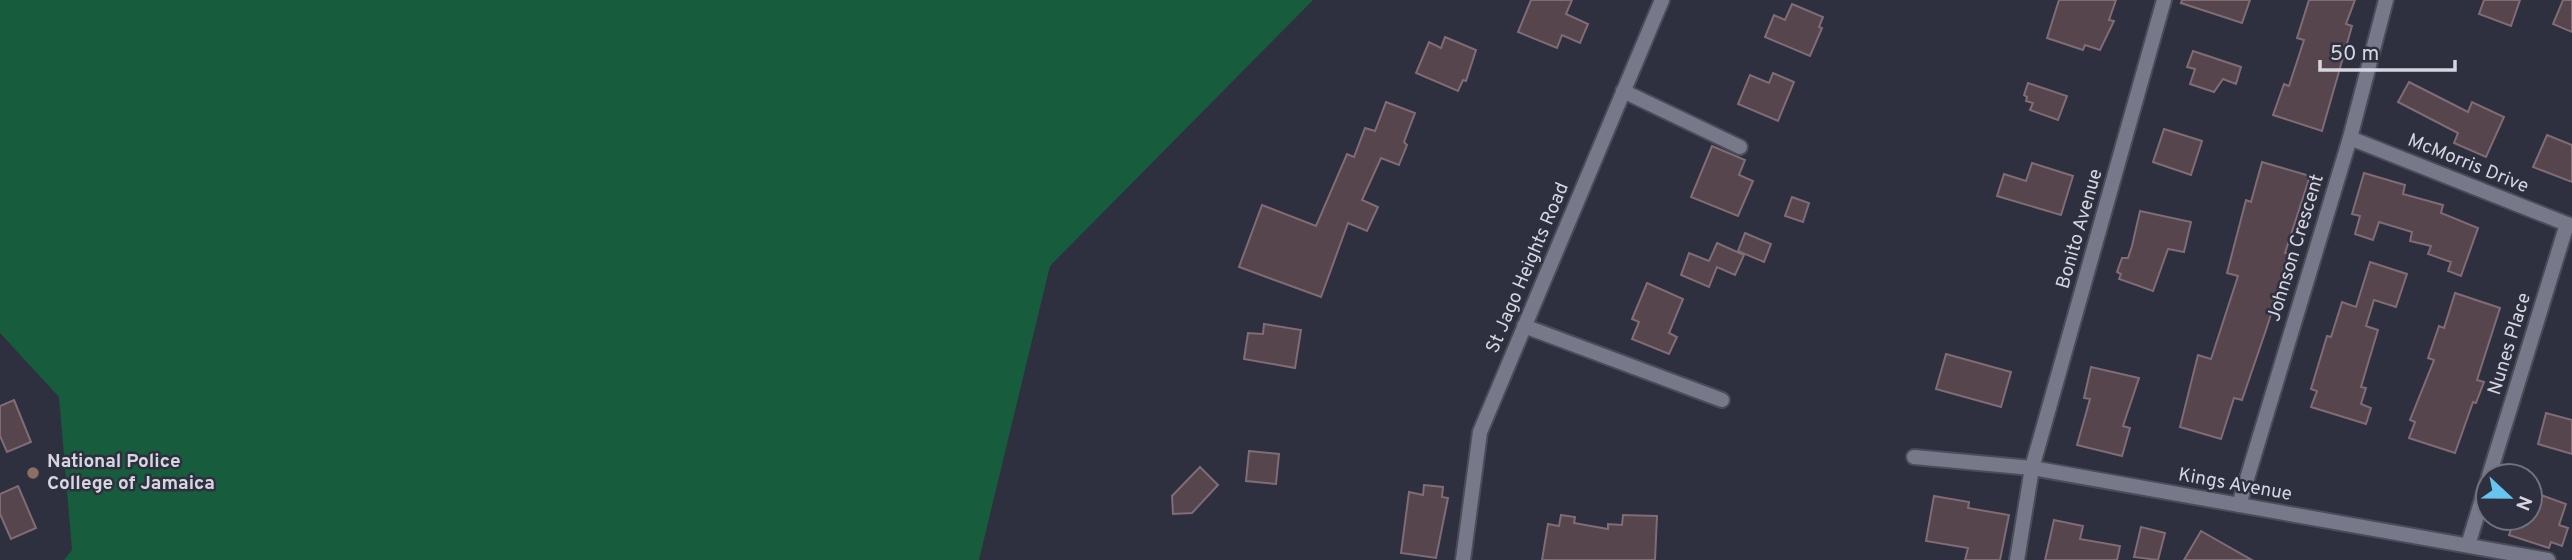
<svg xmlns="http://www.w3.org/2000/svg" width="2572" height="560" viewBox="0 0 2572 560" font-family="Overpass,sans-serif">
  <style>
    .green { fill: #175c3c }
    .building { fill: #57454d; stroke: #806c74; stroke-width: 2 }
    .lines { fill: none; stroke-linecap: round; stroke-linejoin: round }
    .minor-casing { stroke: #4c4c59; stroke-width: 18 }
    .minor { stroke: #77798a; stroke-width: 14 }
    .education-dot { fill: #8d6e63; stroke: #2e2f3f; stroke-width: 2.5 }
    .labels { text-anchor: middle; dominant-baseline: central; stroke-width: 5; stroke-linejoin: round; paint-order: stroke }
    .street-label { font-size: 19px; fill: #d5d6e0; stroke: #2e2f3f }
    .poi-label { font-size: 19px; font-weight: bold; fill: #d5d6e0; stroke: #2e2f3f; text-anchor: start }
  </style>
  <rect width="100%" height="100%" fill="#2e2f3f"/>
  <polygon class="green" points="0,0 1313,0 1050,266 979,560 64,560 72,550 59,397 0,333"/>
  <g class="building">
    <polygon points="1531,0 1572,0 1566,14 1588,24 1580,43 1562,35 1557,48 1518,32"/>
    <polygon points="2059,0 2116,0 2109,20 2114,21 2100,50 2085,45 2083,50 2047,38"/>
    <polygon points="2182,0 2250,0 2242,23 2181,3"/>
    <polygon points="2309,0 2355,0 2346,24 2352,26 2322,131 2273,115 2284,84 2289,86 2304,40 2297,38"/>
    <polygon points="2484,0 2520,0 2511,26 2479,14"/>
    <polygon points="2563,0 2572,0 2572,32 2553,24"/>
    <polygon points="1792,4 1823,17 1819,27 1822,28 1810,56 1765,37 1774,15 1785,20"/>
    <polygon points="1445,37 1476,50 1466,81 1463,80 1458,91 1416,73 1429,42 1441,48"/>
    <polygon points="2193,51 2241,67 2236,84 2223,79 2214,92 2190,84 2195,69 2187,67"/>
    <polygon points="1773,73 1794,82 1778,121 1738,104 1750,75 1769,83"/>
    <polygon points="2409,82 2468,112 2472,102 2504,117 2486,157 2454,143 2458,133 2398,102"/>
    <polygon points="2028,83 2067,96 2058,120 2030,110 2033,103 2026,101 2027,97 2024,95"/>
    <polygon points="1386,102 1415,113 1404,142 1407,145 1399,165 1381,158 1362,200 1378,207 1367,231 1348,223 1321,297 1239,267 1262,205 1316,226 1347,154 1354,157 1365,128 1375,131"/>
    <polygon points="2164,129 2202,141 2191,175 2153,162"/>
    <polygon points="2547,135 2572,145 2572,182 2533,167"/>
    <polygon points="1712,146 1745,160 1739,175 1753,181 1738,216 1691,197"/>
    <polygon points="2262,162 2310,176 2285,253 2290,254 2267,327 2242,400 2234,398 2221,439 2180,427 2198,355 2211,359 2238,276 2227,273 2246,200 2251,202"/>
    <polygon points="2032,163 2073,176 2061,215 1997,196 2004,174 2026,181"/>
    <polygon points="2364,173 2405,185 2403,194 2443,205 2441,213 2478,228 2461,276 2448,271 2451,262 2428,254 2431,246 2410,241 2412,232 2379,222 2373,240 2355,234 2360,216 2352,214"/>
    <polygon points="1792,197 1809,203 1803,222 1785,216"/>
    <polygon points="2140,211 2191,222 2184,252 2168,249 2153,291 2119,279 2121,274 2117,272 2122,258 2128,258 2132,246"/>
    <polygon points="1745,233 1771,244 1764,262 1738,251"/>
    <polygon points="1717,243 1744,255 1735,275 1717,267 1709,287 1681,275 1689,253 1709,261"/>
    <polygon points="2370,262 2407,274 2396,307 2374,300 2366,326 2378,330 2361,387 2366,388 2361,404 2371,408 2366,424 2311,407 2317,391 2311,389 2327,336 2331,337 2342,302 2356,307"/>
    <polygon points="1647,283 1683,299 1669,333 1677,337 1669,354 1632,339 1639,322 1632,319"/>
    <polygon points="2455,293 2500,308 2477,380 2484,382 2476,403 2473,402 2455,453 2409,438 2415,422 2410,420 2434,360 2428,358 2439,326 2444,328"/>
    <polygon points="1264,324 1301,330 1295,368 1244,359 1248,333 1263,334"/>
    <polygon points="1946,354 2011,372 2001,407 1936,389"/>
    <polygon points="2091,367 2139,378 2123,426 2130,428 2122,456 2077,445 2090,399 2084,398"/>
    <polygon points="14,400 31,442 7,452 0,436 0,406"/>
    <polygon points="2546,413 2572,420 2572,454 2538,444"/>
    <polygon points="1249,451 1279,454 1276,484 1246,481"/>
    <polygon points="1200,467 1218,485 1192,513 1173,514 1172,496"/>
    <polygon points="1424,485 1443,487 1442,497 1448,498 1436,558 1401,553 1409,492 1423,495"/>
    <polygon points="18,486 36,528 11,539 0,514 0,494"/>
    <polygon points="2530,491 2566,504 2559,525 2568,528 2562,546 2551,542 2549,548 2509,535 2515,518 2530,518"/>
    <polygon points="1934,496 1969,502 1968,508 2009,515 2000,560 1965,560 1968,548 1926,541"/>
    <polygon points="1561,515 1575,517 1574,523 1608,529 1608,524 1622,525 1623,515 1657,516 1655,560 1542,560 1548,524 1559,526"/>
    <polygon points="2054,520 2083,526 2080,539 2120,546 2117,560 2045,560"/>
    <polygon points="2141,527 2165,533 2158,560 2134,557"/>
    <polygon points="2201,531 2252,560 2184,560"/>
  </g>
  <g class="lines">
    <defs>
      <g id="minor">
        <polyline points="1623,91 1740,147"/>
        <polyline points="2350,138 2572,226"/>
        <polyline points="1524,326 1722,400"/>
        <polyline points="1914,457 2032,468 2548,560"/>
        <polyline points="2489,476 2567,224"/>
        <polyline points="2239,505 2350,138 2386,0"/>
        <polyline points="2468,545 2488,480"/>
        <polyline points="1463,560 1480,432 1662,0"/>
        <polyline points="2017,560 2032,468 2164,0"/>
      </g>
    </defs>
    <use href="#minor" class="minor-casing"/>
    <use href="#minor" class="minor"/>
  </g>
  <circle class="education-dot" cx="33" cy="473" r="7"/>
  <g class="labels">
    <g class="street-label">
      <text transform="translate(2468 164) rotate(22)">McMorris Drive</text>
      <text transform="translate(2080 229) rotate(-74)">Bonito Avenue</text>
      <text transform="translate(2296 248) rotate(-73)">Johnson Crescent</text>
      <text transform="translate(1528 268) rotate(-67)">St Jago Heights Road</text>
      <text transform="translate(2510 344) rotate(-73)">Nunes Place</text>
      <text transform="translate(2235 485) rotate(10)">Kings Avenue</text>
    </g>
    <g class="poi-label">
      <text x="47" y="462">National Police<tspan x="47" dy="22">College of Jamaica</tspan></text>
    </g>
  </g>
  <g transform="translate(2509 497) rotate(112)"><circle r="33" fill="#2e2f3f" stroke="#71727f" stroke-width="2"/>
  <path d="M0-5L12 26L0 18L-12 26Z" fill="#66c4ef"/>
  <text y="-10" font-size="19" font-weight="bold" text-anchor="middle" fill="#d5d6e0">N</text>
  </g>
  <path d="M2320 60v10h135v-10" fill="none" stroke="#d5d6e0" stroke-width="3.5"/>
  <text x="2330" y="60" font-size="21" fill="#d5d6e0" stroke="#2e2f3f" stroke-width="5" paint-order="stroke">50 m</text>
</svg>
